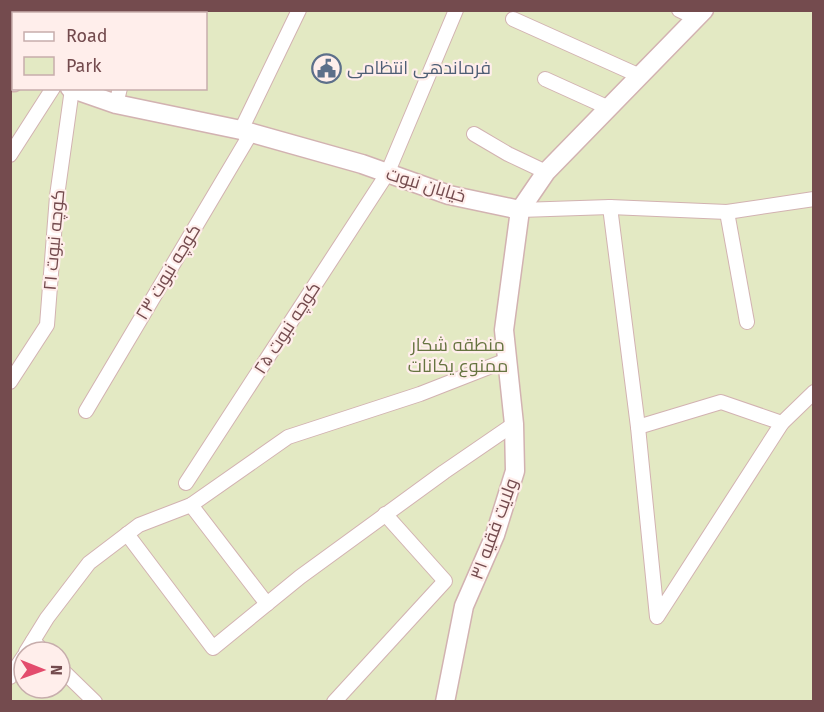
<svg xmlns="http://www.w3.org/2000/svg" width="824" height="712" viewBox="0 0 824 712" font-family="'Fira Sans',Cairo,sans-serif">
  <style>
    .green { fill: #e3e9c3; fill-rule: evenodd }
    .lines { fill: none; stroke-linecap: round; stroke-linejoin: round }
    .minor-casing { stroke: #d2b2b1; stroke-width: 16 }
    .tertiary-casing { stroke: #d2b2b1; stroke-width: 21 }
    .minor { stroke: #fff; stroke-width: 14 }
    .tertiary { stroke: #fff; stroke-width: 18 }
    .labels { text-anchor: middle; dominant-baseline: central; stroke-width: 4.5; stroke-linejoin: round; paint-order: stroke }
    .service-label { font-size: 18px; fill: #4e5e75; stroke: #ffeeeb; text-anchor: start }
    .street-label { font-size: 18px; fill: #744b4e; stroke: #ffeeeb }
    .park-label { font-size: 18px; fill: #667440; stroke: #ffeeeb }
  </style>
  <rect width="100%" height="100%" fill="#fce9e5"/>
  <path class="green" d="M11 11H813V701H11ZM14 14H206V88H14ZM24 652H60V688H24Z"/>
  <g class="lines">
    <defs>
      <g id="minor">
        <polyline points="679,10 696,18"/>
        <polyline points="141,14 142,10"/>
        <polyline points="513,19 640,76"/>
        <polyline points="545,79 609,108"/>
        <polyline points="116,104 120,88"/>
        <polyline points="241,130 299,10"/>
        <polyline points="474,134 508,154 546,172"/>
        <polyline points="10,155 53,88"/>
        <polyline points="610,207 638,427 657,617 782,423 814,392"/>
        <polyline points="520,210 610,207 727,212 814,199"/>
        <polyline points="727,212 747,322"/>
        <polyline points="10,382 47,325 57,196 72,89"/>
        <polyline points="86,411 251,133"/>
        <polyline points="638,427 721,402 782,423"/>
        <polyline points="186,483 387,174 456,10"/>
        <polyline points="191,505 267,604"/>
        <polyline points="127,534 213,648 300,577 444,472 514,424"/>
        <polyline points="33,641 44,652"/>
        <polyline points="26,652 47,618 89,563 139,525 191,505 288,437 420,394 507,360"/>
        <polyline points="60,668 95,702"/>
        <polyline points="10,677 24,656"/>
        <polyline points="334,702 445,581 385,514"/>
      </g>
      <g id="tertiary">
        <polyline points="10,81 14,82"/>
        <polyline points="70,88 116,104 241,130 362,164 449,195 520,210"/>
        <polyline points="445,702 464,606 495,535 515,471 514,424 504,330 520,210 546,172 704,10"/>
      </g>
    </defs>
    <use href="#minor" class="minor-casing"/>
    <use href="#tertiary" class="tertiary-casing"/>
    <use href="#minor" class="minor"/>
    <use href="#tertiary" class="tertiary"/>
  </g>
  <defs>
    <symbol id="civic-ring" viewBox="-11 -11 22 22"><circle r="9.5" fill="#ffeeeb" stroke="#5c6f8a" stroke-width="1.5"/><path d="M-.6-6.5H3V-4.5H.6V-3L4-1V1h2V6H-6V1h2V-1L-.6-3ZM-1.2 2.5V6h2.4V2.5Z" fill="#5c6f8a"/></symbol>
  </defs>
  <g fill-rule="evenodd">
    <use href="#civic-ring" x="310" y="52" width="33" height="33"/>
  </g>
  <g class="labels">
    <g class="service-label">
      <text x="347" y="68">فرماندهی انتظامی</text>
    </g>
    <g class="street-label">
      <text transform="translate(426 185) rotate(17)">خیابان نبوت</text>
      <text transform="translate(54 240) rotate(-85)">کوچه نبوت ۲۱</text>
      <text transform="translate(168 272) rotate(-59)">کوچه نبوت ۲۳</text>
      <text transform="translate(287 328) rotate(-57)">کوچه نبوت ۲۵</text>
      <text transform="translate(494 529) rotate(-70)">ولایت فقیه ۳۱</text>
    </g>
    <g class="park-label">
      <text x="458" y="345">منطقه شکار<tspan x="458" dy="21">ممنوع یکانات</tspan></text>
    </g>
  </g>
  <rect width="824" height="712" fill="none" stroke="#744b4e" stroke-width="24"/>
  <rect x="12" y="12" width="195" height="78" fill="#ffeeeb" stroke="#c7adac" stroke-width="1.5"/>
  <rect x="24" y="32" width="30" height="9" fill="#ffffff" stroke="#c7adac" stroke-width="1.5"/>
  <text x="66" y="42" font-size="18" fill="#744b4e">Road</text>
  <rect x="24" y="57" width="30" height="18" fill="#e3e9c3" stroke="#c7adac" stroke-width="1.5"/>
  <text x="66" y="72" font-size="18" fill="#744b4e">Park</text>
  <g transform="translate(42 670) rotate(91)"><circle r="28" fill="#ffeeeb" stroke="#c7adac" stroke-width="1.5"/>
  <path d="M0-4.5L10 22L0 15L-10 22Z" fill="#e34c6d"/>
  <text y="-9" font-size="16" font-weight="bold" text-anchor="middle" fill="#744b4e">N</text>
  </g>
</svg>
